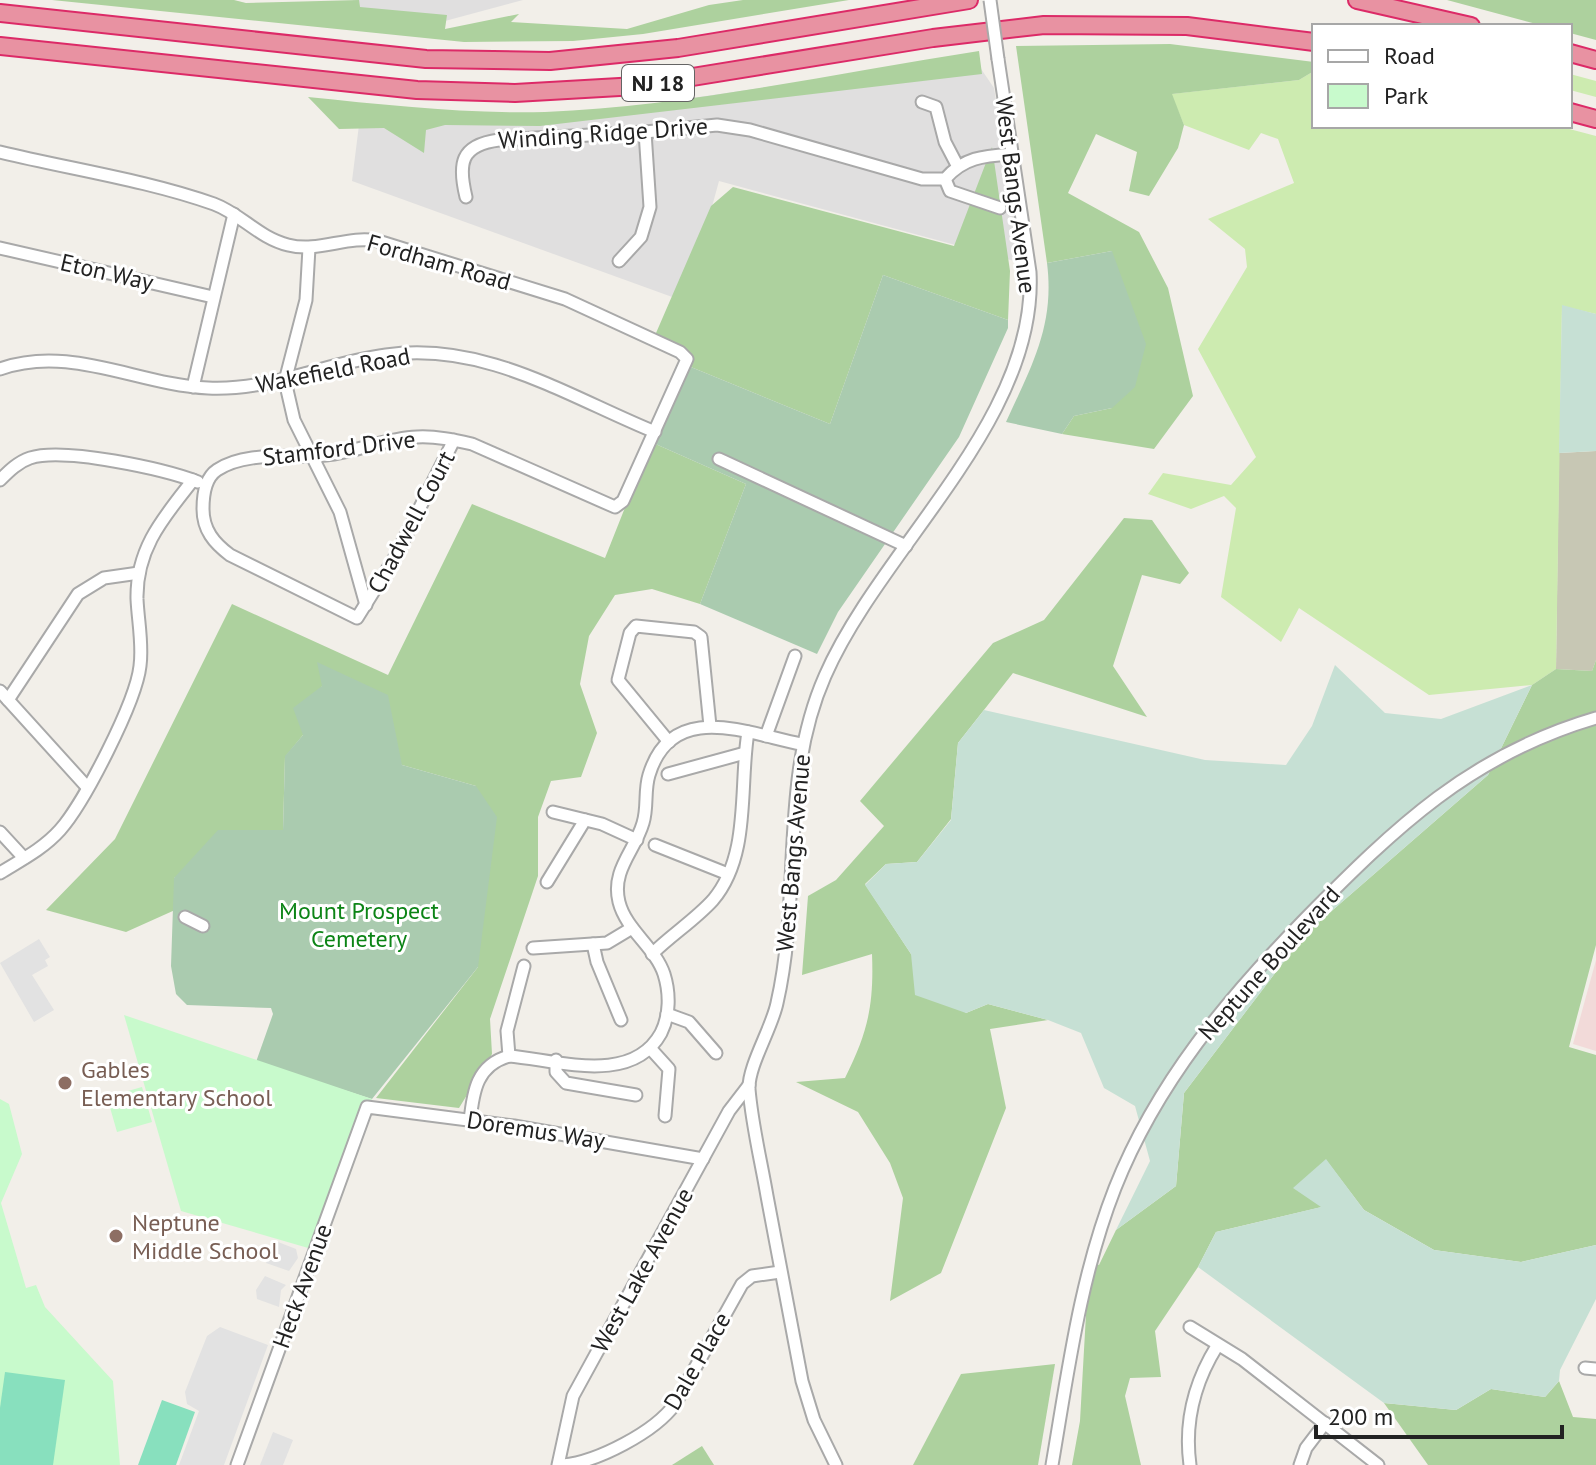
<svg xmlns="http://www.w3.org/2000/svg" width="1596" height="1465" viewBox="0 0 1596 1465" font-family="'PT Sans',sans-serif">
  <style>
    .residential { fill: #e0dfdf }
    .commercial { fill: #f2dad9 }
    .construction { fill: #c7c7b4 }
    .grass { fill: #cdebb0 }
    .forest { fill: #add19e }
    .wetland { fill: #c6e0d4 }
    .cemetery { fill: #aacbaf }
    .park { fill: #c8facc }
    .pitch { fill: #88e0be }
    .parking { fill: #e2e2e2 }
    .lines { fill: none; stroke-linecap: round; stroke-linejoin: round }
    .minor-casing { stroke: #a9a9a9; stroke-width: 15 }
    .highway-casing { stroke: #dc2a67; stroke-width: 20 }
    .minor { stroke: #fff; stroke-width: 11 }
    .highway { stroke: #e892a2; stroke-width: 16 }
    .minor-bridge-casing { stroke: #a9a9a9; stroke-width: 15; stroke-linecap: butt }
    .minor-bridge { stroke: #fff; stroke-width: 11 }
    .education-dot { fill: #8d6e63; stroke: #fff; stroke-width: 3 }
    .labels { text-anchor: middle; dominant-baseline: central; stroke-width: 6; stroke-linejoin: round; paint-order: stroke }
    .shield { fill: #fff; stroke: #646464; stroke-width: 2 }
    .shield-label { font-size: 22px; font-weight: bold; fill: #222 }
    .street-label { font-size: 24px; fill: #222; stroke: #fff }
    .park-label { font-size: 24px; fill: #0c8416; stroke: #fff }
    .education-label { font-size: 24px; fill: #785e54; stroke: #fff; text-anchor: start }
  </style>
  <rect width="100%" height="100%" fill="#f2efe9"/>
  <g class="residential">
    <polygon points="353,0 523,0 419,28 360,17"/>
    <polygon points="973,57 994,88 1022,263 719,181 686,302 352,181 361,109 569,116"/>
  </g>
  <polygon class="commercial" points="1596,960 1596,1051 1573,1044"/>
  <polygon class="construction" points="1596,451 1596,660 1592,671 1556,669 1559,453"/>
  <g class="grass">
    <polygon points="1314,71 1314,126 1558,126 1596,136 1596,314 1562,306 1556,669 1532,685 1429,695 1299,608 1281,642 1221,597 1236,508 1224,496 1191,509 1148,494 1163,473 1231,485 1256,457 1198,349 1247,267 1245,249 1208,219 1294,183 1278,139 1261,133 1249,150 1184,125 1171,94 1299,80"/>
    <polygon points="1570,74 1596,81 1596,97 1570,90"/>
  </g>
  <g class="forest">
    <polygon points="52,0 234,0 246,3 359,0 360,7 447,15 445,29 519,14 511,22 627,29 709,5 743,0 849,0 643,34 573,41 464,42"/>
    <polygon points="1447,0 1596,0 1596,40 1570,33 1570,26 1544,26"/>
    <polygon points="1170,44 1314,62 1314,71 1299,80 1172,94 1184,125 1178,148 1149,196 1129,191 1137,152 1096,134 1068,193 1139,232 1168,288 1193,396 1154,449 1062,434 1074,416 1112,408 1112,251 1047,263 1016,46"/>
    <path d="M979 51 982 74 540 126 445 125 426 130 424 153 384 128 339 129 308 97C387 105 466 114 545 112 690 106 835 73 979 51Z"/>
    <polygon points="992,147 1010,271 1008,320 883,275 830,424 686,365 653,340 711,206 733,187 954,246"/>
    <polygon points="651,442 746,484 700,604 652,589 615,595 589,636 580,684 597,733 581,777 551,781 538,817 538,876 490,1019 492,1054 459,1108 376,1098 478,967 476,786 402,765 322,686 303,735 285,757 283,830 174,878 175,910 126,932 46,910 115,839 232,604 388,675 472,504 605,558"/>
    <path d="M1124 518 1152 520 1189 573 1180 584 1142 575 1113 666 1147 717 1013 673 958 743 951 819 917 862 886 864 865 884 911 954 966 1013 988 1004 1048 1020 990 1029 1006 1108 941 1273 890 1301 903 1198 890 1163 858 1112 796 1082 845 1078C868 1032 874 1005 872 954L802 975 808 896 836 880 884 826 860 801 993 643 1044 620Z"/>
    <polygon points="1596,660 1596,945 1569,1047 1596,1055 1596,1245 1521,1262 1434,1250 1364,1210 1326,1160 1322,1207 1216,1232 1198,1267 1155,1331 1161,1377 1130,1378 1125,1396 1141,1465 1072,1465 1080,1421 1089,1261 1099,1265 1116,1230 1176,1186 1184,1093 1304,935 1488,775 1532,685 1556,669 1592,671"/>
    <polygon points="1055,1364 1038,1465 913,1465 961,1374"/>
    <polygon points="1559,1381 1573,1417 1596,1419 1596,1465 1428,1465 1384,1403 1456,1410 1491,1389 1545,1397"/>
    <polygon points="702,1446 714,1465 672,1465"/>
  </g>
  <g class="wetland">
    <polygon points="1562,305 1596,314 1596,451 1559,453"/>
    <polygon points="1335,665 1385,713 1441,719 1532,685 1488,775 1304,935 1184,1093 1176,1186 1116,1230 1150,1161 1135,1106 1104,1088 1081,1033 1048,1020 988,1004 966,1013 915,995 911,954 865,885 886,864 917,862 951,820 958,743 984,710 1205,760 1286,765 1312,726"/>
    <polygon points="1326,1159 1364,1210 1434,1250 1521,1262 1596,1245 1596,1299 1560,1370 1559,1381 1545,1397 1491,1389 1456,1410 1384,1403 1198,1267 1216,1232 1321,1207 1293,1188"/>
  </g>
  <g class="cemetery">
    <path d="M1112 251 1146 344 1135 387 1112 408 1074 416 1062 434 1006 422C1031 367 1055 326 1047 263Z"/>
    <polygon points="883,275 1008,320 1008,328 959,437 838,612 817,654 700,604 746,484 651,442 686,365 830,424"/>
    <polygon points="317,662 388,695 402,765 476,786 497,817 478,967 372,1099 256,1062 273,1014 271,1008 187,1005 176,994 171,966 174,878 218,830 283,830 285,756 303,735 293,708 322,686"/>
  </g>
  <g class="park">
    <polygon points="124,1015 372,1099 315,1250 181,1211"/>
    <polygon points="142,1087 152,1122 117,1132 107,1097"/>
    <polygon points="0,1099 9,1104 22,1154 1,1203 26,1288 36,1285 45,1307 113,1381 120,1465 0,1465"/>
  </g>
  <g class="pitch">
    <polygon points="5,1372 65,1380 53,1465 0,1465 0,1408"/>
    <polygon points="162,1400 195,1412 176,1465 138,1465"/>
  </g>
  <g class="parking">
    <polygon points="39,939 50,957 45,960 48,966 32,975 54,1010 34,1022 0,963"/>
    <polygon points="273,1240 296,1249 298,1258 289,1271 266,1263 274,1249"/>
    <polygon points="265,1276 286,1285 281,1290 279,1307 257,1299 256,1290"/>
    <polygon points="220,1327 268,1345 224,1465 179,1465 199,1411 187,1404 185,1392 207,1336"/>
    <polygon points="273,1432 293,1440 283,1465 260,1465"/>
  </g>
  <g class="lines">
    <defs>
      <g id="minor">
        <polyline points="922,102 936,107 945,142 957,165"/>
        <path d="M0 152C70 169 146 180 214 204 241 214 259 238 288 245 319 253 347 235 378 241L565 299 680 352 687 359 623 501 615 507 472 444C454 440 436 436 417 437 386 438 357 452 326 455 292 459 247 450 217 470 205 478 203 495 203 509 203 530 214 543 230 555L357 618 395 557 454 440"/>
        <polyline points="945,179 950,191 1000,208"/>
        <path d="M466 197C458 164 460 145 499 140L645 132 717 125 750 130 922 179H945C964 157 984 156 1012 154"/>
        <polyline points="0,248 213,297"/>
        <polyline points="309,248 306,300 285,381 294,420 340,512 366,605"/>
        <polyline points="619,261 641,237 650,207 645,132"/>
        <path d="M0 369C70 344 138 385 208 388 271 391 325 363 386 355 484 341 567 396 655 432"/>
        <polyline points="193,387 234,214"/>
        <polyline points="719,459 906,546"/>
        <path d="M0 480C9 471 18 462 30 458 64 447 164 469 198 482"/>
        <polyline points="0,691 87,787"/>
        <polyline points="8,700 78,594 104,578 139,573"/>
        <polyline points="766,736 795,656"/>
        <polyline points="669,742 618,680 630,633 636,626 694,632 701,637 710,726"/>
        <polyline points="668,774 745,753"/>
        <polyline points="553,812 602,824 637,840"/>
        <polyline points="0,832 24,858"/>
        <polyline points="655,845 728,874"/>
        <path d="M0 873C21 860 43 849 60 830 84 803 136 702 140 666 143 644 138 621 137 599 136 548 164 517 193 480"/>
        <polyline points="547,882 585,820"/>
        <polyline points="185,917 203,926"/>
        <polyline points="593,944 597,962 621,1020"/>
        <polyline points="533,948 607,943 632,928"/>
        <path d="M652 954C671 935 695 920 713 900 751 855 739 786 748 732"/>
        <polyline points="667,1014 689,1022 716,1053"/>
        <polyline points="650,1048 669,1069 665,1116"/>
        <polyline points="509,1056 507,1031 524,966"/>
        <polyline points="556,1060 556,1072 566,1083 636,1095"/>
        <path d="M470 1121C473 1091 477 1065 509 1056 557 1060 632 1086 661 1033 670 1015 670 993 664 974 655 947 626 930 619 902 611 870 635 851 643 823 648 807 644 791 649 775 672 699 748 734 801 744"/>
        <polyline points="1190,1327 1242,1359 1378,1465"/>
        <polyline points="1585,1368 1596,1369"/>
        <polyline points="237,1465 367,1107 514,1126 703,1159"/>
        <polyline points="558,1465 573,1396 729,1111 749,1085"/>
        <path d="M563 1465C597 1462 655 1432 675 1404L742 1284 752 1276 780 1272"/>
        <path d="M836 1465 814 1420 802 1381C790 1319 779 1258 767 1196 761 1161 752 1125 749 1089 748 1066 772 1028 777 1003 802 894 779 780 825 676 881 547 1038 420 1030 272L998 59"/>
        <path d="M1052 1465C1068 1372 1080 1277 1115 1188 1157 1082 1228 998 1306 918 1396 827 1470 755 1596 718"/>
        <path d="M1190 1465C1184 1421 1194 1383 1217 1346"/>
        <polyline points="1300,1465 1306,1448 1325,1423"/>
      </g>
      <g id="highway">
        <polyline points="1357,0 1471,26"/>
        <polyline points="0,13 426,59 550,61 678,48 969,0"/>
        <polyline points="0,46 417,90 515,93 637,86 933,38 1044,25 1187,26 1314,42"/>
        <polyline points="1570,53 1596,60"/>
        <polyline points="1570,112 1596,119"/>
      </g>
    </defs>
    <use href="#minor" class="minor-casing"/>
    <use href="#highway" class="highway-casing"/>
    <use href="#minor" class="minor"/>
    <use href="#highway" class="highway"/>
    <defs>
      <polyline id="minor-bridge" points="990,0 998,59"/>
    </defs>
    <use href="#minor-bridge" class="minor-bridge-casing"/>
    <use href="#minor-bridge" class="minor-bridge"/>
  </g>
  <g class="education-dot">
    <circle cx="65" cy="1083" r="8"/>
    <circle cx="116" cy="1236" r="8"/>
  </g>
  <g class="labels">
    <rect class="shield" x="622" y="65" width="72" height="36" rx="6"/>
    <g class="shield-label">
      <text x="658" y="83">NJ 18</text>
    </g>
    <g class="street-label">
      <text transform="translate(603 133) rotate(-4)">Winding Ridge Drive</text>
      <text transform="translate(1016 195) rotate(83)">West Bangs Avenue</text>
      <text transform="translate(439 262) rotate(16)">Fordham Road</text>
      <text transform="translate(107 272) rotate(13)">Eton Way</text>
      <text transform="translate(333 370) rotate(-11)">Wakefield Road</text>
      <text transform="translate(339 448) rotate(-7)">Stamford Drive</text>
      <text transform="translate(411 522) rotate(-62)">Chadwell Court</text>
      <text transform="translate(793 853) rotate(-85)">West Bangs Avenue</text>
      <text transform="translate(1269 963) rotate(-48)">Neptune Boulevard</text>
      <text transform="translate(536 1130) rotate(9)">Doremus Way</text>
      <text transform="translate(642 1270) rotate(-61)">West Lake Avenue</text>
      <text transform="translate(302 1286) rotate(-70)">Heck Avenue</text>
      <text transform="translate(697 1361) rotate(-60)">Dale Place</text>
    </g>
    <g class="park-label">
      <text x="359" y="910">Mount Prospect<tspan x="359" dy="28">Cemetery</tspan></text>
    </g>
    <g class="education-label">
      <text x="81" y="1069">Gables<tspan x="81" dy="28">Elementary School</tspan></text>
      <text x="132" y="1222">Neptune<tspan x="132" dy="28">Middle School</tspan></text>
    </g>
  </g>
  <rect x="1312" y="24" width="260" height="104" fill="#ffffff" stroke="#a7a7a7" stroke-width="2"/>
  <rect x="1328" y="50" width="40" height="12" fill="#ffffff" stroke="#a7a7a7" stroke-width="2"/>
  <text x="1384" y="64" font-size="24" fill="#222222">Road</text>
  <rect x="1328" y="84" width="40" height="24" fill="#c8facc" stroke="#a7a7a7" stroke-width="2"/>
  <text x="1384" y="104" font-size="24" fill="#222222">Park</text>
  <path d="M1316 1425v12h246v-12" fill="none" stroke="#222222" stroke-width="4"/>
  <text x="1328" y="1425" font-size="24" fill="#222222" stroke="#ffffff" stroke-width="6" paint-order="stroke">200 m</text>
</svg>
